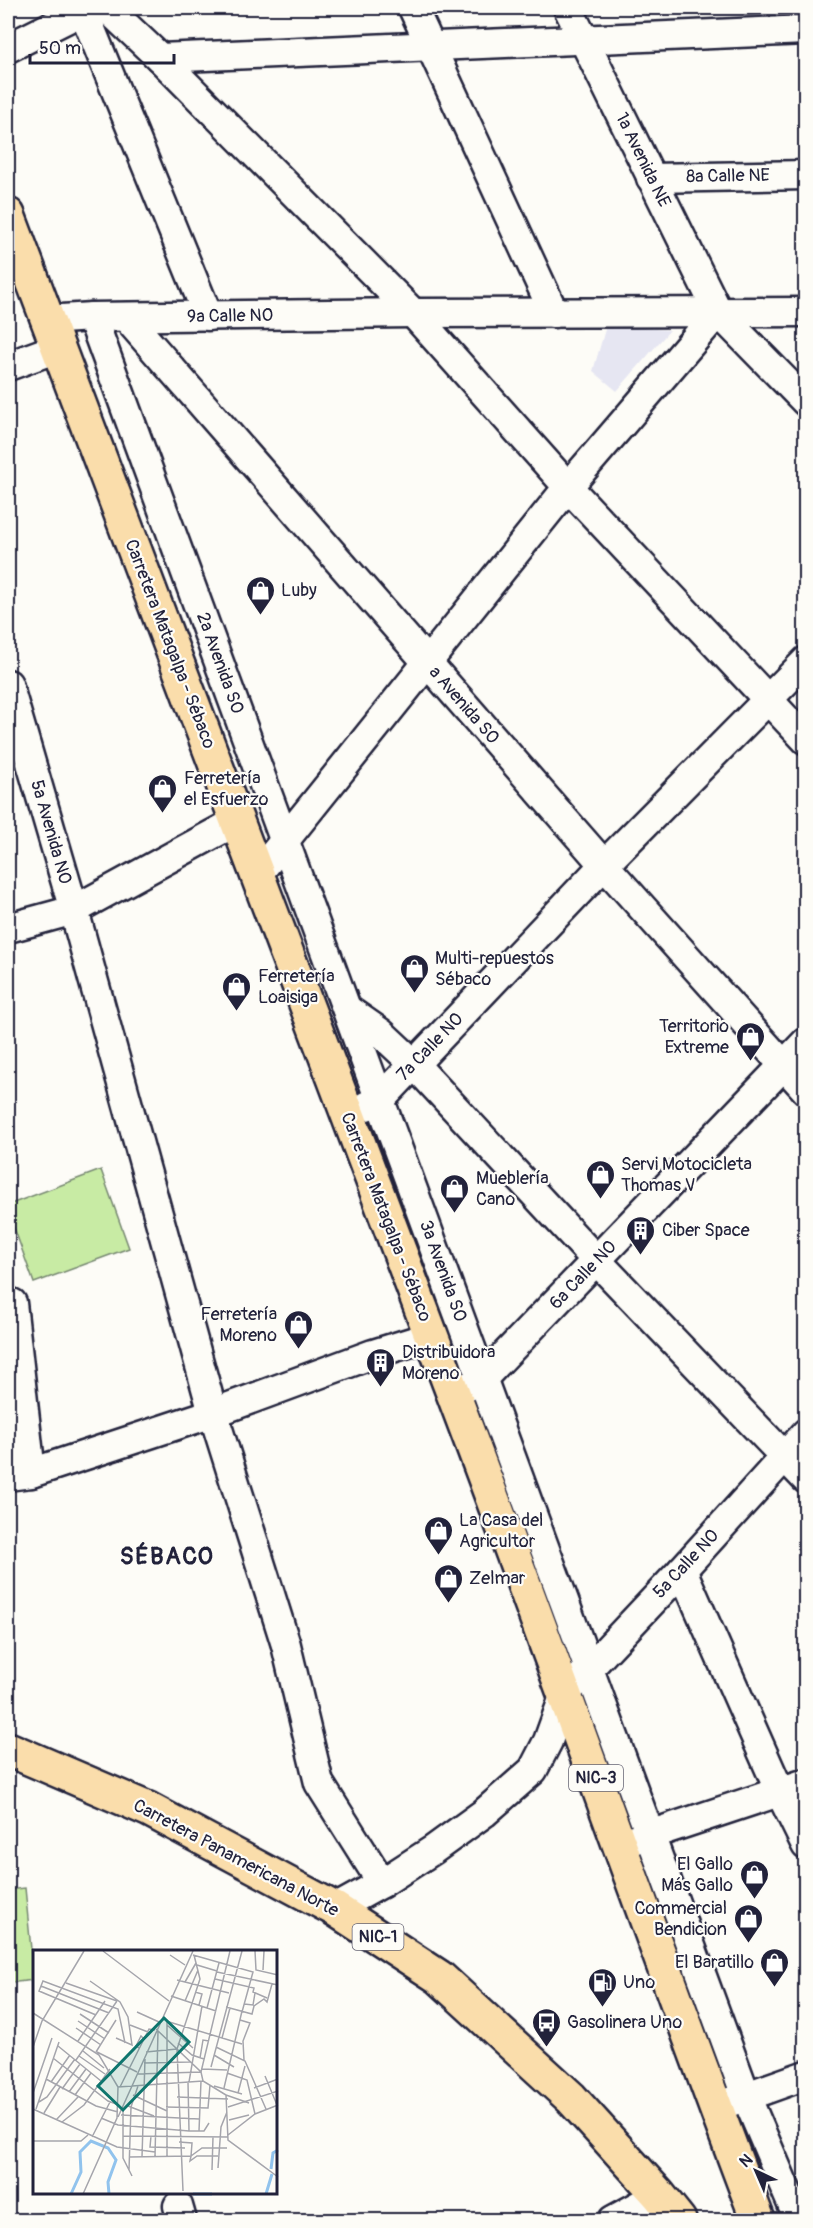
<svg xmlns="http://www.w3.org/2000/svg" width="813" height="2228" viewBox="0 0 813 2228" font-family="Pangolin,sans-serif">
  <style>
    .built { fill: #e6e6f2 }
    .green { fill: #c8eba4; stroke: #758670; stroke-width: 1.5 }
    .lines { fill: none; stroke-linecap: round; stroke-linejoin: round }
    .minor-casing { stroke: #22223b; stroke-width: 33 }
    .major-casing { stroke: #22223b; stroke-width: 38 }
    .highway-casing { stroke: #22223b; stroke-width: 38 }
    .minor { stroke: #fdfcf7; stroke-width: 28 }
    .major { stroke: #faddab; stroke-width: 33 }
    .highway { stroke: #faddab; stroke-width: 33 }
    .labels { text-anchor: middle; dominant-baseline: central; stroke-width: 4.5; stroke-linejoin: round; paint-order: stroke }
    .shield { fill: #fdfcf7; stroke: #646373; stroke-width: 1.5 }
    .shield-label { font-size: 16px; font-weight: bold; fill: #22223b }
    .street-label { font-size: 18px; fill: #22223b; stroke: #fdfcf7 }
    .poi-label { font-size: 18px; fill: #22223b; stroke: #fdfcf7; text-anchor: start }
    .district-label { font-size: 24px; font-weight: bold; letter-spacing: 1.5px; fill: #22223b; stroke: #fdfcf7 }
    .inset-river { fill: none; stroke: #91c3ed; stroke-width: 3 }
    .inset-road { fill: none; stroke: #a5a5ac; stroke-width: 1.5 }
    .view { fill: #0f766e; fill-opacity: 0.15; stroke: #0f766e; stroke-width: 3 }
    .inset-edge { fill: none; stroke: #22223b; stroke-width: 3 }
  </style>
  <rect width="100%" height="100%" fill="#fdfcf7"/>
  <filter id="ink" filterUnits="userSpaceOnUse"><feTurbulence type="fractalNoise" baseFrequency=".0167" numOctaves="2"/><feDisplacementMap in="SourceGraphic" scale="12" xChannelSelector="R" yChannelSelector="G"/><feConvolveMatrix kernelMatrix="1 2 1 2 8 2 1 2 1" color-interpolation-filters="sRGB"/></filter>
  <g filter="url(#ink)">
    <polygon class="built" points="606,326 670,330 617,391 593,371"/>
    <g class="green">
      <polygon points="101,1170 129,1248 34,1283 8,1211 8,1205"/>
      <polygon points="25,1888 34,1980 8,1983 8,1890"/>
    </g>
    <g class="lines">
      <defs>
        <g id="minor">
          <polyline points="107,8 160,58 413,313 568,487 806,740"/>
          <polyline points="413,8 554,313"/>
          <polyline points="568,8 718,312 806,402"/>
          <polyline points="83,10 208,316"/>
          <polyline points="8,48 88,8"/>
          <polyline points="160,58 806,30"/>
          <polyline points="651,178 806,175"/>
          <polyline points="92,317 746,2096 797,2216 801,2220"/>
          <polyline points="126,317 604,865 806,1090"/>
          <polyline points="47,320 92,317 413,313 806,312"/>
          <polyline points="8,366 57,348"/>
          <polyline points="8,684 74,910 213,1413 286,1645 319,1783 382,1883"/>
          <polyline points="257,875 568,487 718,312"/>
          <polyline points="8,928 74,910 237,821"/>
          <polyline points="348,1010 381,1033 413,1063 597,1261 806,1479"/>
          <polyline points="366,1106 381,1099 604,865 806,661"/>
          <polyline points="12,1303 31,1473"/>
          <polyline points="467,1387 482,1379 806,1042"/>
          <polyline points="8,1476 31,1473 213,1413 373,1354 431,1336"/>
          <polyline points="682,1570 780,1792 806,1845"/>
          <polyline points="634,1840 806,1783"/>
          <polyline points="335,1909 382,1883 433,1850 484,1813 533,1770 548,1741 565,1694 682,1570 806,1433"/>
          <polyline points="730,2102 806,2075"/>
          <polyline points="178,2206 182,2220"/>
          <polyline points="613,2220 659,2195"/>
        </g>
        <path id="major" d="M8 215C156 608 305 1000 453 1393 557 1668 654 1946 758 2220"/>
        <polyline id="highway" points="8,1749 148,1809 335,1909 439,1977 571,2098 659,2195 679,2220"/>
      </defs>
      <use href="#minor" class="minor-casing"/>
      <use href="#major" class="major-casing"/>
      <use href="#highway" class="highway-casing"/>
      <use href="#minor" class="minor"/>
      <use href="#major" class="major"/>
      <use href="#highway" class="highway"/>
    </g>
  </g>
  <defs>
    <symbol id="shop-pin" viewBox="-11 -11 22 30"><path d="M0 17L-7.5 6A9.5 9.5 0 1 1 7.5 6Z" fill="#22223b" stroke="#fdfcf7"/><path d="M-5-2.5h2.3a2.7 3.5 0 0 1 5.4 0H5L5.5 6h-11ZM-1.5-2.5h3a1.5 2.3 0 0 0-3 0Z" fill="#fff"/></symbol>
    <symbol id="building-pin" viewBox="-11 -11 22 30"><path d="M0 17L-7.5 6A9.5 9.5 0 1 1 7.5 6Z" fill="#22223b" stroke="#fdfcf7"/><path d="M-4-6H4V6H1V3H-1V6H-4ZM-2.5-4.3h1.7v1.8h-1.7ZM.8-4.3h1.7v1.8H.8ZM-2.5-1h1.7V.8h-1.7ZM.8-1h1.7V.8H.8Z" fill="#fff"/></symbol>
    <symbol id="fuel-pin" viewBox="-11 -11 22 30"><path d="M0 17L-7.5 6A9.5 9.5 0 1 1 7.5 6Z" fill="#22223b" stroke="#fdfcf7"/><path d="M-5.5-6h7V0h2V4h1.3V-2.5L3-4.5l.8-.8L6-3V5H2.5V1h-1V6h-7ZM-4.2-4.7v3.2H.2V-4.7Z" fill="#fff"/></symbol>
    <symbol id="bus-pin" viewBox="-11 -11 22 30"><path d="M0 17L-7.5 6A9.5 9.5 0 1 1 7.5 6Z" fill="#22223b" stroke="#fdfcf7"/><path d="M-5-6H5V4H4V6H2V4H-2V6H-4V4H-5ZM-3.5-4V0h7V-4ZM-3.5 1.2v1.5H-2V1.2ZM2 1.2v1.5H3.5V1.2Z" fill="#fff"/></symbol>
  </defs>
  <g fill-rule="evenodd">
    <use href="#shop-pin" x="244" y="574" width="33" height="45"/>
    <use href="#shop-pin" x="146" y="772" width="33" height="45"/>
    <use href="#shop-pin" x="398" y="952" width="33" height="45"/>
    <use href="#shop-pin" x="220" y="970" width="33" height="45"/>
    <use href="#shop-pin" x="734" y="1020" width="33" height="45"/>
    <use href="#shop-pin" x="584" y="1158" width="33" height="45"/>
    <use href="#shop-pin" x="438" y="1172" width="33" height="45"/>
    <use href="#building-pin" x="624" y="1214" width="33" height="45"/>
    <use href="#shop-pin" x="282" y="1308" width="33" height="45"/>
    <use href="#building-pin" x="364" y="1346" width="33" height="45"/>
    <use href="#shop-pin" x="422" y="1514" width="33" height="45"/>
    <use href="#shop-pin" x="432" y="1562" width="33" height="45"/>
    <use href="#shop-pin" x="738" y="1858" width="33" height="45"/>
    <use href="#shop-pin" x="732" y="1902" width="33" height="45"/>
    <use href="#shop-pin" x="758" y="1946" width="33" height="45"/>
    <use href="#fuel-pin" x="586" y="1966" width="33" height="45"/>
    <use href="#bus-pin" x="530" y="2006" width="33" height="45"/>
  </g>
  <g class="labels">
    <g class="shield">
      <rect x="569" y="1765" width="54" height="26" rx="4.5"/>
      <rect x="352.5" y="1924" width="51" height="26" rx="4.5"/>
    </g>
    <g class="shield-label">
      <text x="596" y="1778">NIC-3</text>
      <text x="378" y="1937">NIC-1</text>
    </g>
    <g class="street-label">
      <text transform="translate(643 160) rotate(64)">1a Avenida NE</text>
      <text transform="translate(728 176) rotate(-1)">8a Calle NE</text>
      <text transform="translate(230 316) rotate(-1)">9a Calle NO</text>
      <text transform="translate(170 644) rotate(69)">Carretera Matagalpa - Sébaco</text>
      <text transform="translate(220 663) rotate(70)">2a Avenida SO</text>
      <text transform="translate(464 705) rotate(49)">a Avenida SO</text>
      <text transform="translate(51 832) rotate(74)">5a Avenida NO</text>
      <text transform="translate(430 1047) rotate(-46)">7a Calle NO</text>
      <text transform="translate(386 1217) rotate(69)">Carretera Matagalpa - Sébaco</text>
      <text transform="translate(443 1271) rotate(70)">3a Avenida SO</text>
      <text transform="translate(583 1275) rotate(-46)">6a Calle NO</text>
      <text transform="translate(686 1564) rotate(-47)">5a Calle NO</text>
      <text transform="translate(236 1858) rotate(28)">Carretera Panamericana Norte</text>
    </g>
    <g class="poi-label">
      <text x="281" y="590">Luby</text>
      <text x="184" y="778">Ferretería<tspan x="184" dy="21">el Esfuerzo</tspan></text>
      <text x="435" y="958">Multi-repuestos<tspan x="435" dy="21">Sébaco</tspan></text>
      <text x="258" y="976">Ferretería<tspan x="258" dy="21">Loaisiga</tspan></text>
      <text x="729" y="1026" text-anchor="end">Territorio<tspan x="729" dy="21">Extreme</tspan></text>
      <text x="621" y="1164">Servi Motocicleta<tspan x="621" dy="21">Thomas V</tspan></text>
      <text x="476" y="1178">Mueblería<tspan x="476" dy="21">Cano</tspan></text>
      <text x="662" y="1230">Ciber Space</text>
      <text x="277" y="1314" text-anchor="end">Ferretería<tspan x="277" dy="21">Moreno</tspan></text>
      <text x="402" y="1352">Distribuidora<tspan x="402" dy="21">Moreno</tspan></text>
      <text x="459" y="1520">La Casa del<tspan x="459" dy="21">Agricultor</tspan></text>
      <text x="469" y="1578">Zelmar</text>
      <text x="733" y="1864" text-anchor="end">El Gallo<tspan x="733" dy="21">Más Gallo</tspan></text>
      <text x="727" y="1908" text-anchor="end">Commercial<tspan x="727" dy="21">Bendicion</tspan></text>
      <text x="754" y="1962" text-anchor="end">El Baratillo</text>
      <text x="623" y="1982">Uno</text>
      <text x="567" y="2022">Gasolinera Uno</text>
    </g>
    <g class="district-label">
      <text x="167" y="1556">SÉBACO</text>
    </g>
  </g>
  <g transform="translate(33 1950)">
    <rect width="244" height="244" fill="#fdfcf7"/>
    <path class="inset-river" d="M238 219 240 203 245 200M38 244 48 222 47 202 58 191 75 198 83 210 75 232 76 244M160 244H179M233 244 239 224"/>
    <path class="inset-road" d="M70 1 136 51M222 1 223 20 245 25M137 5 152 15M160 5 220 22 209 62M164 15 184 21M230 20 231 1M184 22 245 35M182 29 221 38 220 42 234 48M144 30 196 43M57 31 87 52 95 67 99 95 83 88M152 32 163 13M33 33 84 51M8 36 76 63M162 42 169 44 166 55M138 46 183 61M152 51 165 20M211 54 220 55 222 43M193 57 219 64 221 56 231 49 234 52 239 34M174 58 186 13M104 62 126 72M0 63 66 105 85 137 84 168 50 244M47 64 76 83M63 65 6 41 10 31 85 59 92 93M207 70 217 73 210 91 211 110M45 71 72 89M133 71 209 94M97 75 115 82M134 75 160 98M43 78 68 95M123 79 168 122 170 131 193 145 195 190 245 227M189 88 197 58M45 91 72 51M145 93 159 105 171 109M25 96 68 131M0 97 9 71 51 1M183 97 212 111 233 159M106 98 103 96 108 86 111 89M50 101 71 118M63 102 83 70M64 102 104 122M113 102 144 99M181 105 201 117M46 106 72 124M20 108 75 151 86 155M167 108 170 90 176 91M43 110 84 51M111 113 157 112M178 117 209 1M169 119 194 120M194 123 214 130 222 164M104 124 168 122 197 1M232 126 244 155M13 129 63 156 85 162M18 132 37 105M155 132 156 181M156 132 169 56M181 136 209 144M85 137 170 131M87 137 116 79 122 80M191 138 209 61M221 138 245 129M29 139 47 114M36 142 53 119M0 143 19 88M205 143 212 116M42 145 58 123M100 145 134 161M193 145 216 153M144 147 195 149M6 152 14 147 42 109M95 156 121 166M133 157 175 158 177 135M195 157 245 141M0 159 84 197 122 202M3 159 26 92M90 159V208L99 226M11 163 27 137M88 165 166 169M85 167 160 1M68 168 85 175 156 181H171L176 173M23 170 45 147M196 170 216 165M29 172 51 155 77 119M166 181 168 131M195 185 222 164 245 155M90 186 195 187M118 186 117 197 152 198M59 187 77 152M0 191H48L55 185M146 192 159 193 158 206M158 206 169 198H194M158 206 157 211 164 206H185M96 207 158 206M109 207 112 109M122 207 125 81M134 207V71M185 218 188 177 194 162M96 220 98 157 105 136M179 220 180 187M150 241 144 99 167 29 161 5"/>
    <path class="view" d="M131 68 156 92 90 160 65 136Z"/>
    <rect width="244" height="244" class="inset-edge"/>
  </g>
  <rect width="813" height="2228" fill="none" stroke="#fdfcf7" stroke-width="30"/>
  <rect x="15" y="15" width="783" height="2198" fill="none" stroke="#22223b" stroke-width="2" filter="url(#ink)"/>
  <g transform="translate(756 2171) rotate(316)" stroke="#fdfcf7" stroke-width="4.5" paint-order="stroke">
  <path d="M0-4.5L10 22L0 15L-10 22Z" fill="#22223b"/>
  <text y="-9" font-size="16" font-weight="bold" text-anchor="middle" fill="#22223b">N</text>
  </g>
  <path d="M30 54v9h144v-9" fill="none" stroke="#22223b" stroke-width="3"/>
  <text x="39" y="54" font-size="18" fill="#22223b" stroke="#fdfcf7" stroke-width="4.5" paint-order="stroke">50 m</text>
</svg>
